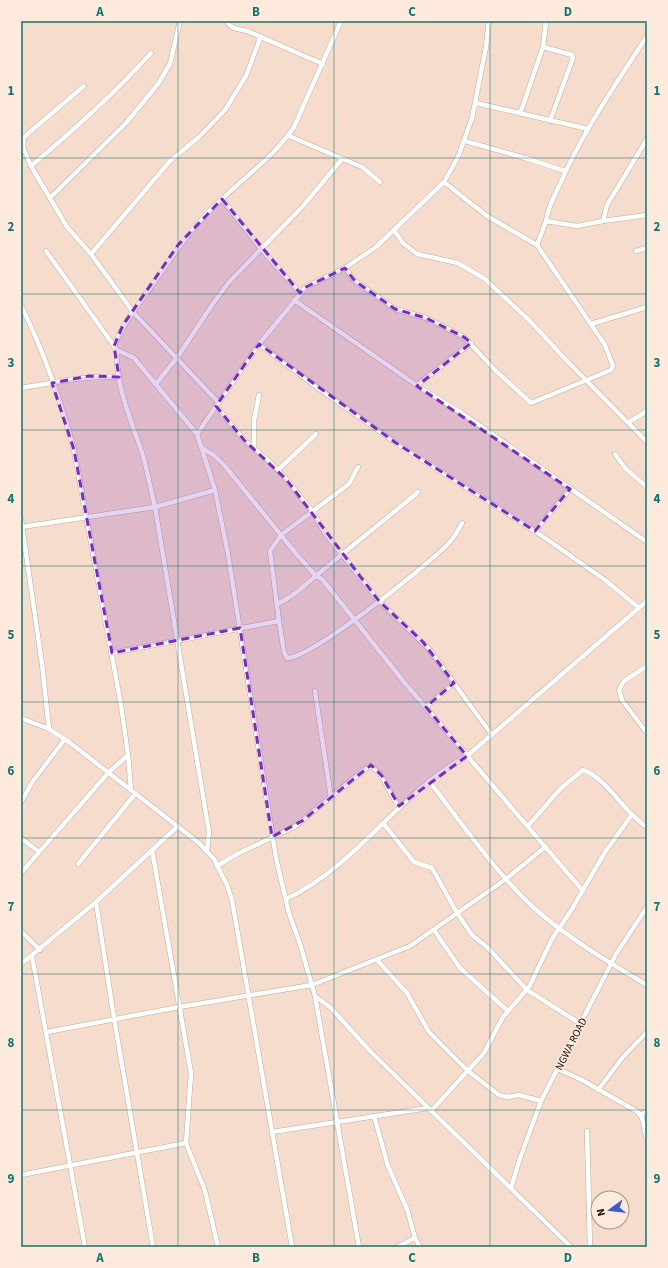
<svg xmlns="http://www.w3.org/2000/svg" width="668" height="1268" viewBox="0 0 668 1268" font-family="'Source Sans 3',sans-serif">
  <style>
    .lines { fill: none; stroke-linecap: round; stroke-linejoin: round }
    .street-casing { stroke: #c4ac9d; stroke-width: 5.5 }
    .street { stroke: #fff; stroke-width: 4.5 }
    .marked { fill: #7b2cbf; fill-opacity: 0.2; stroke: #7b2cbf; stroke-width: 3; stroke-dasharray: 8 5; stroke-linejoin: round }
    .grid { fill: none; stroke: #0f766e; stroke-width: 1; stroke-opacity: 0.55 }
    .labels { text-anchor: middle; dominant-baseline: central; stroke-width: 3; stroke-linejoin: round; paint-order: stroke }
    .street-label { font-size: 11px; fill: #170e09; stroke: #ffebde }
    .neatline { fill: none; stroke: #0f766e; stroke-width: 1.5 }
    .grid-label { font-size: 13px; text-anchor: middle; font-weight: bold; fill: #0f766e }
  </style>
  <rect width="100%" height="100%" fill="#f5dccd"/>
  <g class="lines">
    <defs>
      <g id="street">
        <path d="M227 21C230 29 239 29 247 31L323 64"/>
        <polyline points="543,47 569,54 572,55 573,58 550,121"/>
        <polyline points="84,86 24,137 23,147 31,166 67,227 91,254 133,312 218,402"/>
        <polyline points="476,103 588,129"/>
        <polyline points="520,114 543,47 546,21"/>
        <polyline points="289,136 362,167 380,182"/>
        <polyline points="465,141 525,158 565,171"/>
        <path d="M31 166C74 130 114 94 151 53"/>
        <polyline points="50,198 126,123 158,84 170,64 180,21"/>
        <polyline points="222,199 262,250 300,293"/>
        <path d="M546 221C548 208 554 196 560 184 583 131 616 84 647 36"/>
        <polyline points="603,221 647,215"/>
        <polyline points="394,230 403,243 417,254 458,263 485,279 530,321 568,362 647,442"/>
        <polyline points="537,245 546,221 577,226 603,221 607,205 647,139"/>
        <path d="M46 251 117 350C115 387 133 424 144 459 148 475 151 491 155 507L209 832 207 850"/>
        <polyline points="636,251 647,248"/>
        <polyline points="91,254 170,161 199,137 225,110 246,76 261,36"/>
        <polyline points="345,268 355,281 395,309 426,318 464,337 495,370 531,403 611,370 613,366 605,345 537,245 487,216 444,182"/>
        <polyline points="294,300 422,389 462,413 647,542"/>
        <path d="M21 305C43 350 61 401 74 450L121 705 128 755 131 789"/>
        <polyline points="591,324 647,307"/>
        <polyline points="259,344 318,388 396,443 535,531 605,580 639,608"/>
        <path d="M114 346C123 324 137 306 151 287 174 254 189 230 219 202 244 177 274 157 294 127L341 21"/>
        <polyline points="117,350 134,358 197,434 215,490 228,554 276,858 289,913 300,944 315,996 359,1247"/>
        <polyline points="156,384 179,355 212,305 229,282 303,206 342,159"/>
        <polyline points="417,385 471,343"/>
        <path d="M21 388C54 383 85 375 119 377"/>
        <polyline points="216,406 244,440 270,462 286,479 312,511 325,533 379,601 429,649 492,735"/>
        <polyline points="629,422 647,411"/>
        <polyline points="197,434 259,344 306,287 345,268 376,247 444,182 458,157 472,118 486,47 489,21"/>
        <polyline points="202,448 215,456 224,465 298,556 316,576 322,579 404,682 583,891"/>
        <polyline points="254,448 254,420 259,395"/>
        <polyline points="615,454 625,468 647,487"/>
        <path d="M358 467 349 484 281 535 270 551 279 621 284 652 287 658C312 658 425 567 447 545 453 539 458 531 462 523"/>
        <polyline points="278,470 316,434"/>
        <polyline points="21,519 42,664 49,729"/>
        <polyline points="21,527 155,507 215,490"/>
        <polyline points="535,531 570,489"/>
        <path d="M277 604C295 596 302 587 316 576 350 547 384 521 418 492"/>
        <polyline points="112,653 279,621"/>
        <polyline points="647,666 624,681 619,690 622,700 647,733"/>
        <polyline points="315,691 331,798"/>
        <polyline points="426,707 454,683"/>
        <polyline points="21,718 49,729 69,742 199,843 214,859 227,885 232,900 292,1247"/>
        <path d="M429 781C461 822 496 873 534 908 568 938 608 962 647 985"/>
        <polyline points="21,802 33,781 65,739"/>
        <polyline points="383,823 414,862 432,868 457,913 472,935 488,948 527,990 581,1024"/>
        <path d="M528 826 560 789 583 770C607 778 625 814 647 827"/>
        <polyline points="21,838 39,852"/>
        <polyline points="152,850 191,1073 186,1143 205,1191 218,1247"/>
        <polyline points="78,864 136,793"/>
        <path d="M217 866 239 853 294 827 369 766C386 773 388 794 399 806"/>
        <polyline points="21,873 109,772 128,755"/>
        <path d="M286 899C357 866 398 793 467 756L647 601"/>
        <polyline points="96,902 114,1018 153,1247"/>
        <polyline points="434,930 460,968 508,1011"/>
        <polyline points="21,931 40,950"/>
        <polyline points="32,956 85,1247"/>
        <polyline points="377,960 407,993 429,1032 468,1071 499,1095 508,1097 519,1095 541,1101"/>
        <polyline points="21,964 96,902 178,826"/>
        <polyline points="315,996 331,1008 370,1051 571,1247"/>
        <polyline points="47,1032 179,1007 312,985 410,946 506,879 544,848"/>
        <polyline points="558,1069 582,1080 638,1112 642,1118 647,1139"/>
        <polyline points="598,1090 623,1057 647,1032"/>
        <polyline points="431,1111 484,1053 503,1017 529,987 552,939 572,909 605,852 631,816"/>
        <polyline points="641,1115 647,1111"/>
        <polyline points="374,1116 388,1166 407,1209 415,1238 420,1247"/>
        <polyline points="587,1131 590,1247"/>
        <polyline points="272,1132 428,1108"/>
        <polyline points="21,1175 186,1143"/>
        <polyline points="511,1188 519,1161 541,1101 616,954 647,907"/>
        <polyline points="397,1247 415,1238"/>
      </g>
    </defs>
    <use href="#street" class="street-casing"/>
    <use href="#street" class="street"/>
  </g>
  <path class="marked" d="M222 199 300 293 306 287 345 268 355 281 395 309 426 318 464 337 471 343 417 386 570 489 535 531 396 443 259 344 216 406 244 440 286 479 379 601 423 642 454 683 426 707 467 756 399 806 382 776 371 765 302 821 272 837 240 628 112 653 74 450 52 383 89 376 119 377 114 346 123 325 178 245Z"/>
  <path class="grid" d="M178 21V1247M334 21V1247M490 21V1247M21 158H647M21 294H647M21 430H647M21 566H647M21 702H647M21 838H647M21 974H647M21 1110H647"/>
  <g class="labels">
    <g class="street-label">
      <text transform="translate(571 1044) rotate(-63)">NGWA ROAD</text>
    </g>
  </g>
  <rect width="668" height="1268" fill="none" stroke="#ffebde" stroke-width="44"/>
  <g transform="translate(610 1210) rotate(255)"><circle r="19" fill="#ffebde" stroke="#a29389"/>
  <path d="M0-3L7 15L0 10L-7 15Z" fill="#4059cc"/>
  <text y="-6" font-size="11" font-weight="bold" text-anchor="middle" fill="#170e09">N</text>
  </g>
  <rect x="22" y="22" width="624" height="1224" class="neatline"/>
  <g class="grid-label">
    <text x="100" y="16">A</text>
    <text x="256" y="16">B</text>
    <text x="412" y="16">C</text>
    <text x="568" y="16">D</text>
    <text x="11" y="95">1</text>
    <text x="657" y="95">1</text>
    <text x="11" y="231">2</text>
    <text x="657" y="231">2</text>
    <text x="11" y="367">3</text>
    <text x="657" y="367">3</text>
    <text x="11" y="503">4</text>
    <text x="657" y="503">4</text>
    <text x="11" y="639">5</text>
    <text x="657" y="639">5</text>
    <text x="11" y="775">6</text>
    <text x="657" y="775">6</text>
    <text x="11" y="911">7</text>
    <text x="657" y="911">7</text>
    <text x="11" y="1047">8</text>
    <text x="657" y="1047">8</text>
    <text x="11" y="1183">9</text>
    <text x="657" y="1183">9</text>
    <text x="100" y="1262">A</text>
    <text x="256" y="1262">B</text>
    <text x="412" y="1262">C</text>
    <text x="568" y="1262">D</text>
  </g>
</svg>
